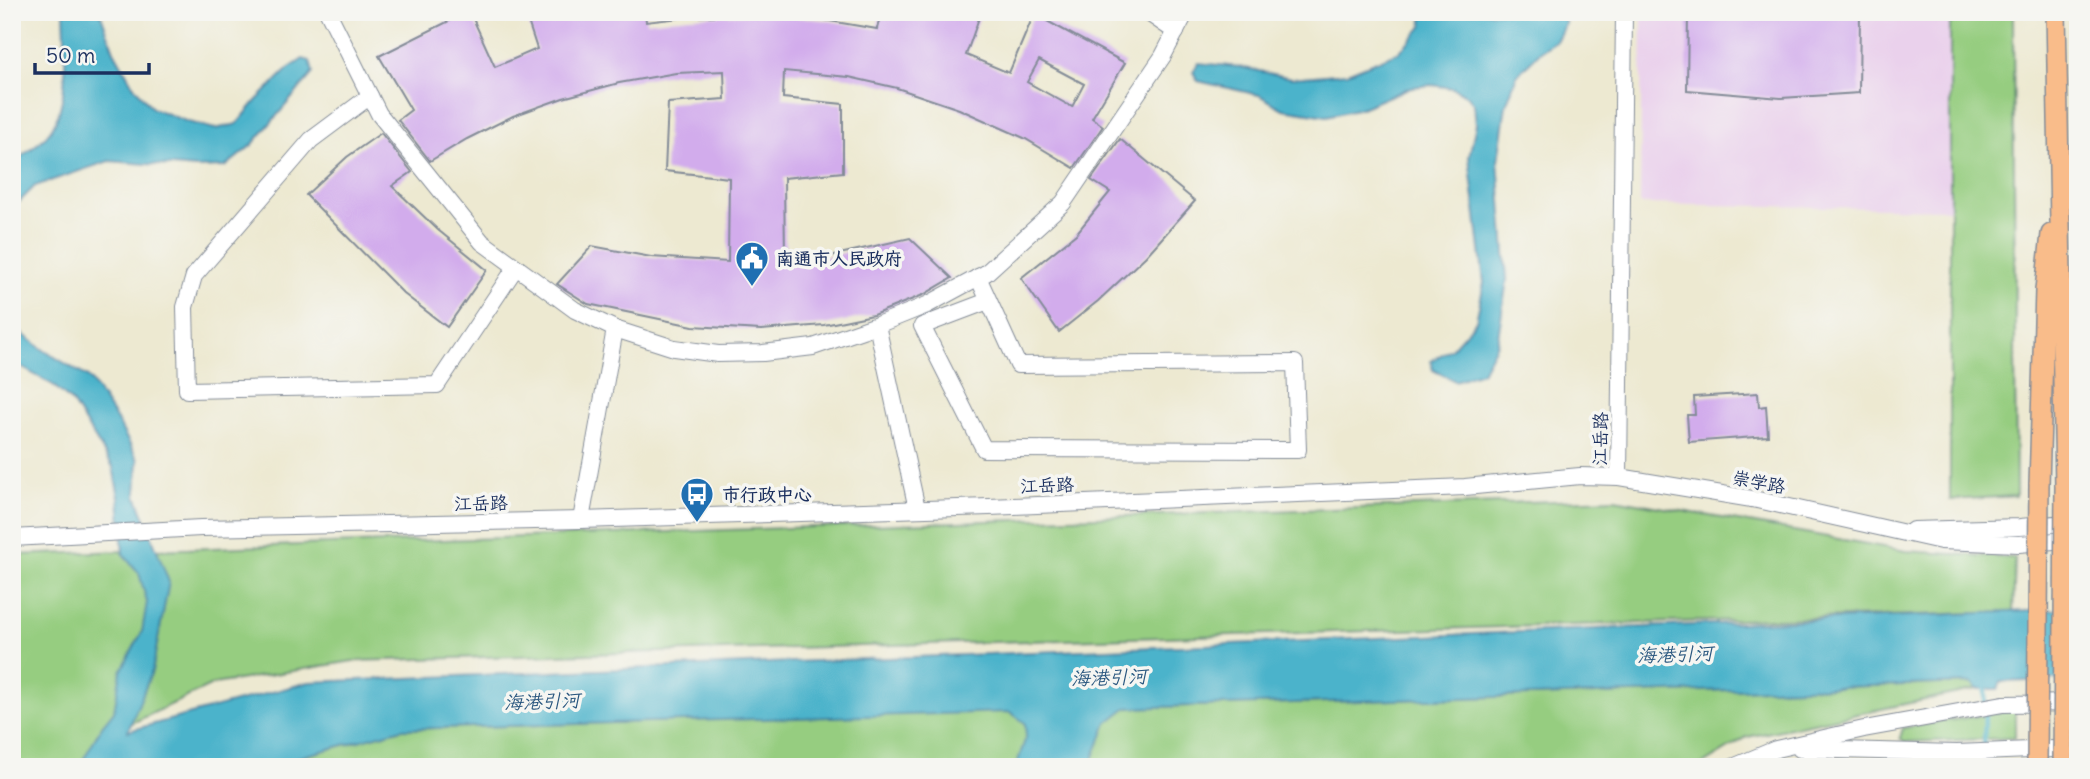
<svg xmlns="http://www.w3.org/2000/svg" width="2090" height="779" viewBox="0 0 2090 779" font-family="Delius,'LXGW WenKai TC',sans-serif">
  <style>
    .built { fill: #ead1ec }
    .green { fill: #96cd80; stroke: #587e6f; stroke-width: 2 }
    .water { fill: #4cb3cb; stroke: #347194; stroke-width: 2 }
    .lines { fill: none; stroke-linecap: round; stroke-linejoin: round }
    .stream { stroke: #4cb3cb; stroke-width: 4.5 }
    .building { fill: #d2acec; fill-rule: evenodd }
    .minor-casing { stroke: #848c98; stroke-width: 18 }
    .major-casing { stroke: #848c98; stroke-width: 22 }
    .minor { stroke: #fff; stroke-width: 16 }
    .major { stroke: #f9bc8a; stroke-width: 19 }
    .major-bridge-casing { stroke: #848c98; stroke-width: 22; stroke-linecap: butt }
    .major-bridge { stroke: #f9bc8a; stroke-width: 19 }
    .labels { text-anchor: middle; dominant-baseline: central; stroke-width: 7; stroke-linejoin: round; paint-order: stroke }
    .poi-label { font-size: 18px; font-weight: bold; fill: #1b2f5e; stroke: #f6f6f2; text-anchor: start }
    .street-label { font-size: 18px; fill: #1b2f5e; stroke: #f6f6f2 }
    .water-label { font-size: 19px; font-style: italic; fill: #2a577f; stroke: #f6f6f2 }
  </style>
  <rect width="100%" height="100%" fill="#f6f6f2"/>
  <filter id="ink" filterUnits="userSpaceOnUse"><feTurbulence type="fractalNoise" baseFrequency=".0143" numOctaves="2"/><feDisplacementMap in="SourceGraphic" scale="14" xChannelSelector="R" yChannelSelector="G"/><feConvolveMatrix kernelMatrix="1 2 1 2 8 2 1 2 1" color-interpolation-filters="sRGB"/></filter>
  <filter id="wash" filterUnits="userSpaceOnUse"><feTurbulence type="fractalNoise" baseFrequency=".00686" numOctaves="4" result="noise"/><feDisplacementMap in="SourceGraphic" scale="28" xChannelSelector="R" yChannelSelector="G"/><feGaussianBlur stdDeviation="1.57" result="paint"/><feColorMatrix in="noise" values="0 0 0 0 0 0 0 0 0 0 0 0 0 0 0 0 0 1.4 0 .05"/><feComposite in="paint" operator="in"/></filter>
  <g filter="url(#wash)">
    <rect width="100%" height="100%" fill="#ede9d1"/>
    <polygon class="built" points="1642,12 1950,12 1950,209 1640,204"/>
    <g class="green">
      <polygon points="1950,12 2013,12 2016,496 1950,500"/>
      <polygon points="1615,499 1906,551 2015,558 2013,612 353,661 214,684 105,736 79,767 12,767 12,555"/>
      <polygon points="1972,683 1977,689 1747,737 1698,767 263,767 402,729"/>
      <polygon points="2015,710 2015,738 1905,742 1900,738 1903,728"/>
    </g>
    <g class="water">
      <path d="M64 12H100L114 51 133 85 152 108 188 122 215 129 237 124 256 101 288 69 303 59 310 61 313 73 252 145 225 167 196 168 109 161 35 186 12 209V164C23 154 37 146 46 136 71 110 65 46 64 12Z"/>
      <polygon points="1421,12 1565,12 1565,24 1556,41 1542,50 1517,75 1506,105 1498,160 1507,280 1497,344 1482,372 1455,381 1433,370 1431,361 1452,348 1476,321 1484,283 1469,157 1476,124 1474,105 1468,96 1453,88 1432,85 1411,87 1361,108 1327,116 1283,109 1259,95 1198,81 1193,72 1198,63 1240,67 1292,78 1347,73 1399,52 1423,26"/>
      <polygon points="12,326 45,351 89,378 117,420 138,460 136,495 169,582 152,671 128,731 309,682 2078,609 2078,679 2001,682 1998,689 1977,689 1972,683 1126,708 1107,723 1090,767 1016,767 1026,737 1025,723 1010,712 402,729 263,767 79,767 102,726 114,711 121,671 142,632 147,602 139,573 123,554 119,497 113,467 72,402 53,385 12,362"/>
    </g>
    <g class="lines">
      <g class="stream">
        <polyline points="1985,703 1985,684"/>
        <polyline points="1984,748 1985,712"/>
      </g>
    </g>
    <g id="blocks">
      <g class="building">
        <path d="M467 12H470L495 67 537 49 525 12H645L646 22 689 17 756 14 824 20 877 29 881 12H981L966 55 1009 73 1034 14 1125 63 1092 118 1103 126 1074 168 1024 138 959 109 897 88 849 77 784 71 783 98 843 104V172L784 178 785 257 822 258 910 238 952 278 923 295 873 315 824 325 761 330 693 326 588 304 557 284 592 246 651 257 728 262 729 178 665 171 668 103 725 99 724 71 676 73 619 83 563 98 513 116 467 139 430 161 398 120 411 110 379 56ZM1039 60 1084 84 1072 107 1027 82Z"/>
        <polygon points="1688,12 1860,12 1859,93 1781,98 1687,90"/>
        <polygon points="381,133 412,172 392,186 438,230 487,270 447,327 404,294 306,195 347,157"/>
        <polygon points="1120,139 1195,201 1146,256 1098,301 1059,332 1021,278 1076,234 1110,192 1091,180"/>
        <polygon points="1758,393 1759,407 1766,406 1768,436 1689,442 1687,415 1695,415 1694,397"/>
      </g>
    </g>
  </g>
  <g filter="url(#ink)">
    <use href="#blocks" fill-opacity="0" stroke="#848c98" stroke-width="2"/>
    <g class="lines">
      <defs>
        <g id="minor">
          <polyline points="328,12 379,114 482,242 575,310 615,329 674,348 718,354 763,353 813,347 877,325 927,305 986,273 1063,203 1163,56 1186,12"/>
          <polyline points="1147,12 1176,32"/>
          <polyline points="370,96 311,140 194,276 185,307 187,390 437,385 516,267"/>
          <polyline points="978,277 1018,365 1295,363 1298,450 984,449 922,326 988,301"/>
          <polyline points="877,325 917,509"/>
          <polyline points="1619,477 1624,12"/>
          <polyline points="581,520 615,329"/>
          <polyline points="1913,530 2020,527 2078,522"/>
          <polyline points="12,538 201,528 581,520 989,507 1465,487 1580,476 1619,477 1758,500 1941,541 2019,544 2078,539"/>
          <polyline points="1800,749 1957,753 2078,748"/>
          <polyline points="1733,767 1776,749 1864,729 2003,704 2078,703"/>
        </g>
        <g id="major">
          <polyline points="2056,12 2065,486"/>
          <polyline points="2039,484 2045,290 2051,234"/>
        </g>
      </defs>
      <use href="#minor" class="minor-casing"/>
      <use href="#major" class="major-casing"/>
      <use href="#minor" class="minor"/>
      <use href="#major" class="major"/>
      <defs>
        <g id="major-bridge">
          <polyline points="2037,767 2039,484"/>
          <polyline points="2063,767 2065,486"/>
        </g>
      </defs>
      <use href="#major-bridge" class="major-bridge-casing"/>
      <use href="#major-bridge" class="major-bridge"/>
    </g>
  </g>
  <defs>
    <symbol id="civic-pin" viewBox="-11 -11 22 30"><path d="M0 17L-7.5 6A9.5 9.5 0 1 1 7.5 6Z" fill="#1f6fb2" stroke="#f6f6f2"/><path d="M-.6-6.5H3V-4.5H.6V-3L4-1V1h2V6H-6V1h2V-1L-.6-3ZM-1.2 2.5V6h2.4V2.5Z" fill="#fff"/></symbol>
    <symbol id="bus-pin" viewBox="-11 -11 22 30"><path d="M0 17L-7.5 6A9.5 9.5 0 1 1 7.5 6Z" fill="#1f6fb2" stroke="#f6f6f2"/><path d="M-5-6H5V4H4V6H2V4H-2V6H-4V4H-5ZM-3.5-4V0h7V-4ZM-3.5 1.2v1.5H-2V1.2ZM2 1.2v1.5H3.5V1.2Z" fill="#fff"/></symbol>
  </defs>
  <g fill-rule="evenodd">
    <use href="#civic-pin" x="733" y="239" width="38" height="52"/>
    <use href="#bus-pin" x="678" y="475" width="38" height="52"/>
  </g>
  <g class="labels">
    <g class="poi-label">
      <text x="776" y="258">南通市人民政府</text>
      <text x="722" y="494">市行政中心</text>
    </g>
    <g class="street-label">
      <text transform="translate(1600 439) rotate(-89)">江岳路</text>
      <text transform="translate(1759 482) rotate(11)">崇学路</text>
      <text transform="translate(1047 485) rotate(-2)">江岳路</text>
      <text transform="translate(481 503) rotate(-1)">江岳路</text>
    </g>
    <g class="water-label">
      <text transform="translate(1675 654) rotate(-2)">海港引河</text>
      <text transform="translate(1109 677) rotate(-2)">海港引河</text>
      <text transform="translate(542 701) rotate(-2)">海港引河</text>
    </g>
  </g>
  <rect width="2090" height="779" fill="none" stroke="#f6f6f2" stroke-width="42"/>
  <path d="M35 63v10h114v-10" fill="none" stroke="#1b2f5e" stroke-width="3.5"/>
  <text x="46" y="63" font-size="21" fill="#1b2f5e" stroke="#f6f6f2" stroke-width="5" paint-order="stroke">50 m</text>
</svg>
